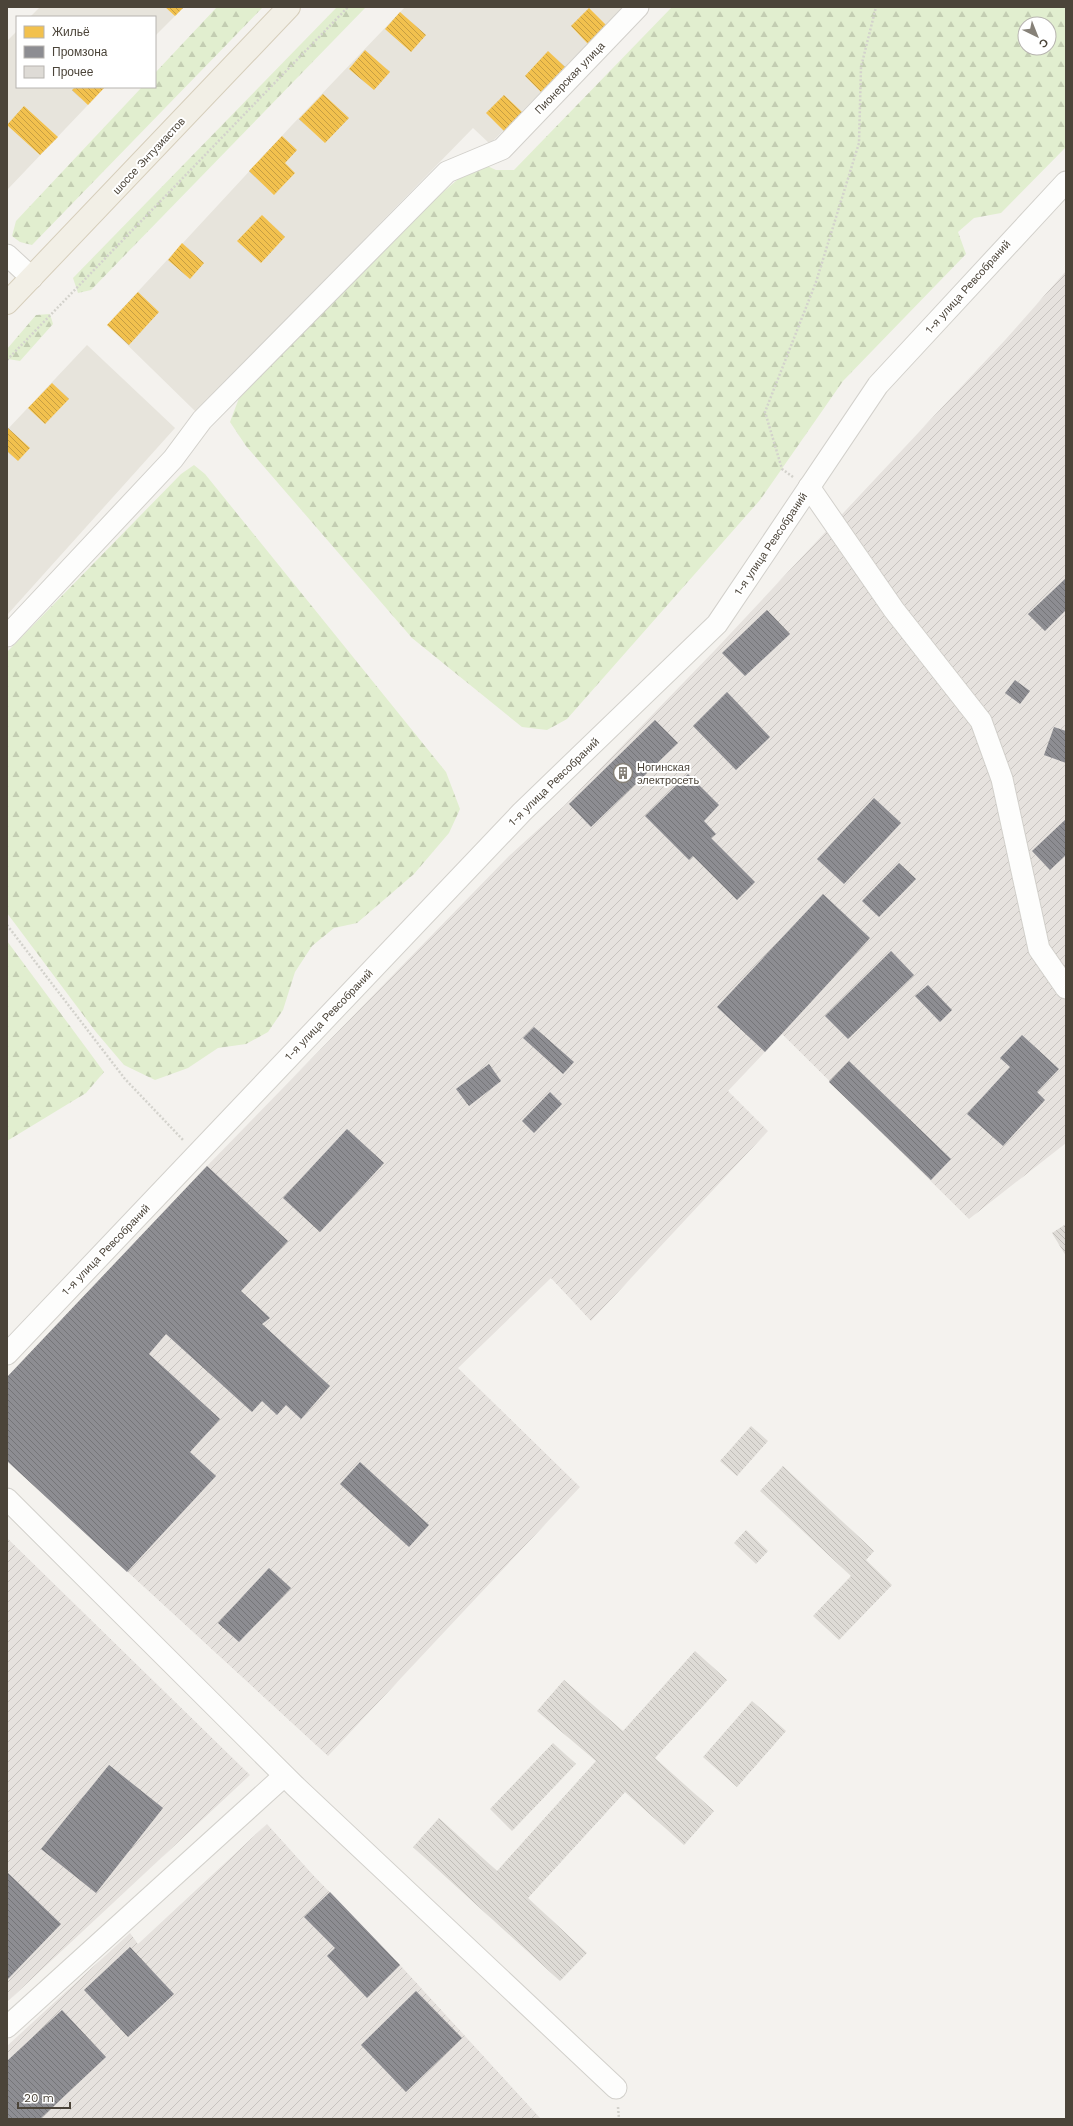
<svg xmlns="http://www.w3.org/2000/svg" width="1073" height="2126" viewBox="0 0 1073 2126" font-family="'Work Sans',sans-serif">
  <style>
    .residential { fill: #e7e4dc }
    .industrial { fill: url(#industrial-furrows) }
    .forest { fill: url(#forest-firs); fill-rule: evenodd }
    .homes { fill: url(#homes-back-hatch) }
    .industry { fill: url(#industry-back-hatch) }
    .building { fill: url(#building-back-hatch) }
    .lines { fill: none; stroke-linecap: round; stroke-linejoin: round }
    .minor-casing { stroke: #d2d0cb; stroke-width: 23 }
    .major-casing { stroke: #d6cebb; stroke-width: 24 }
    .path { stroke: #d3d2cc; stroke-width: 2.5; stroke-dasharray: 2 2; stroke-linecap: butt }
    .minor { stroke: #fdfdfc; stroke-width: 21 }
    .major { stroke: #f2efe6; stroke-width: 22 }
    .labels { text-anchor: middle; dominant-baseline: central; stroke-width: 4; stroke-linejoin: round; paint-order: stroke }
    .street-label { font-size: 11px; fill: #4b4439; stroke: #fff }
    .poi-label { font-size: 11px; fill: #4b4439; stroke: #fff; text-anchor: start }
  </style>
  <defs>
    <pattern id="industrial-furrows" width="10" height="10" patternUnits="userSpaceOnUse"><rect width="10" height="10" fill="#e6e2de"/><path d="M-1 1l2-2M0 10L10 0M9 11l2-2" fill="none" stroke="#c7c3bf"/></pattern>
    <pattern id="forest-firs" width="22" height="20" patternUnits="userSpaceOnUse"><rect width="22" height="20" fill="#e1eecf"/><path d="M5 1l3.5 6h-7zM16 11l3.5 6h-7z" fill="#c3cdb2"/></pattern>
    <pattern id="homes-back-hatch" width="6" height="6" patternUnits="userSpaceOnUse"><rect width="6" height="6" fill="#f2c14e"/><path d="M-1 5l2 2M0 0l6 6M5-1l2 2" fill="none" stroke="#c69e42"/></pattern>
    <pattern id="industry-back-hatch" width="6" height="6" patternUnits="userSpaceOnUse"><rect width="6" height="6" fill="#8d8d92"/><path d="M-1 5l2 2M0 0l6 6M5-1l2 2" fill="none" stroke="#757578"/></pattern>
    <pattern id="building-back-hatch" width="6" height="6" patternUnits="userSpaceOnUse"><rect width="6" height="6" fill="#dedbd6"/><path d="M-1 5l2 2M0 0l6 6M5-1l2 2" fill="none" stroke="#c0bdb8"/></pattern>
  </defs>
  <rect width="100%" height="100%" fill="#f4f2ee"/>
  <g class="residential">
    <polygon points="40,7 184,7 155,36 155,17 30,17"/>
    <polygon points="405,7 624,7 490,144 473,128 196,412 107,325 292,125"/>
    <polygon points="17,31 17,87 105,87 7,190 7,41"/>
    <polygon points="87,345 175,428 7,615 7,430"/>
  </g>
  <g class="industrial">
    <polygon points="1066,271 1066,1143 969,1219 782,1034 728,1091 768,1131 591,1321 551,1278 458,1368 580,1487 328,1756 7,1461 7,1377 207,1166 509,856 564,806 716,649 1006,339"/>
    <polygon points="7,1538 250,1775 7,2002"/>
    <polygon points="267,1824 313,1875 400,1965 541,2119 7,2119 7,2046 130,1933 138,1944"/>
  </g>
  <g class="forest">
    <polygon points="217,7 263,7 32,245 20,242 12,236 16,221 142,87 155,87 155,73"/>
    <polygon points="337,7 366,7 91,290 78,293 73,278"/>
    <path d="M672 7H1066V147L1001 213 974 218 958 232 966 254 843 381 760 500 567 719 547 730 522 727 412 638 246 446 230 422 242 390 427 206 464 174 483 164 496 170H514ZM1025 24H1049V48H1025Z"/>
    <polygon points="50,314 53,324 20,361 8,359 7,349 36,315"/>
    <polygon points="194,465 205,474 446,772 460,809 449,833 414,874 357,923 334,928 312,946 295,972 283,1010 268,1032 246,1044 218,1048 188,1068 155,1080 124,1065 96,1032 7,913 7,652 181,474"/>
    <polygon points="7,941 104,1072 86,1093 7,1141"/>
  </g>
  <g class="homes">
    <polygon points="165,7 184,7 175,16"/>
    <polygon points="589,8 607,26 588,44 571,26"/>
    <polygon points="400,12 426,35 411,52 385,29"/>
    <polygon points="365,50 390,72 374,90 349,69"/>
    <polygon points="548,51 565,67 541,92 525,76"/>
    <polygon points="75,87 105,87 88,105 72,90"/>
    <polygon points="323,94 349,118 325,143 299,119"/>
    <polygon points="504,95 522,112 504,131 486,113"/>
    <polygon points="24,106 58,137 40,155 7,125"/>
    <polygon points="282,136 297,150 285,163 295,173 274,195 249,171"/>
    <polygon points="262,215 285,237 261,263 237,241"/>
    <polygon points="182,243 204,263 190,279 168,260"/>
    <polygon points="138,292 159,312 129,345 107,325"/>
    <polygon points="52,383 69,399 45,424 28,408"/>
    <polygon points="8,428 30,448 18,461 7,451"/>
  </g>
  <g class="industry">
    <polygon points="1066,578 1066,610 1045,631 1028,614"/>
    <polygon points="767,610 790,634 745,676 722,653"/>
    <polygon points="1015,680 1030,691 1020,704 1005,693"/>
    <polygon points="727,692 770,737 736,770 693,726"/>
    <polygon points="655,720 678,743 591,827 569,804"/>
    <polygon points="1054,727 1066,731 1066,763 1044,755"/>
    <polygon points="688,774 719,805 704,821 716,834 711,838 755,882 737,900 693,856 689,860 645,816"/>
    <polygon points="874,798 901,823 844,884 817,859"/>
    <polygon points="1066,819 1066,855 1050,870 1032,851"/>
    <polygon points="899,863 916,879 879,917 862,901"/>
    <polygon points="823,894 870,938 765,1052 717,1007"/>
    <polygon points="891,951 914,975 848,1039 825,1016"/>
    <polygon points="928,985 952,1010 940,1022 915,996"/>
    <polygon points="534,1027 574,1062 563,1074 523,1038"/>
    <polygon points="1022,1035 1059,1069 1037,1092 1045,1100 1003,1146 967,1114 1010,1067 1000,1058"/>
    <polygon points="849,1061 951,1159 931,1180 829,1082"/>
    <polygon points="489,1064 501,1081 469,1106 456,1089"/>
    <polygon points="550,1092 562,1104 534,1133 522,1121"/>
    <polygon points="347,1129 384,1163 320,1232 283,1198"/>
    <polygon points="207,1166 288,1241 241,1291 270,1318 262,1324 330,1386 301,1419 286,1405 277,1415 262,1401 252,1412 166,1334 149,1354 220,1419 190,1452 216,1476 127,1572 7,1461 7,1377"/>
    <polygon points="360,1462 429,1525 409,1547 340,1484"/>
    <polygon points="269,1568 291,1588 239,1642 218,1623"/>
    <polygon points="109,1765 163,1808 96,1893 41,1849"/>
    <polygon points="7,1872 61,1924 7,1980"/>
    <polygon points="330,1892 400,1965 367,1998 327,1956 335,1948 304,1917"/>
    <polygon points="130,1947 174,1994 128,2037 84,1990"/>
    <polygon points="416,1991 462,2038 406,2092 361,2045"/>
    <polygon points="62,2010 106,2057 40,2119 7,2119 7,2061"/>
  </g>
  <g class="building">
    <polygon points="1066,1224 1066,1256 1052,1233"/>
    <polygon points="751,1426 768,1441 737,1476 720,1461"/>
    <polygon points="783,1466 874,1551 866,1560 892,1585 839,1640 813,1616 851,1576 760,1491"/>
    <polygon points="746,1530 768,1551 756,1564 734,1543"/>
    <polygon points="695,1651 727,1680 655,1758 714,1811 684,1845 625,1792 528,1898 587,1953 560,1981 413,1847 439,1818 497,1871 596,1761 537,1711 564,1680 623,1731"/>
    <polygon points="752,1701 786,1731 737,1787 703,1757"/>
    <polygon points="553,1743 576,1764 512,1831 490,1809"/>
  </g>
  <g class="lines">
    <defs>
      <g id="minor">
        <polyline points="7,255 32,278"/>
        <polyline points="809,487 894,610 981,721 1002,779 1039,949 1066,988"/>
        <polyline points="7,636 173,459 202,420 447,172 502,149 638,7"/>
        <polyline points="7,1354 522,812 717,624 878,385 1066,182"/>
        <polyline points="7,1499 295,1786 616,2088"/>
        <polyline points="7,2027 284,1776"/>
      </g>
      <polyline id="major" points="7,303 289,7"/>
    </defs>
    <use href="#minor" class="minor-casing"/>
    <use href="#major" class="major-casing"/>
    <g class="path">
      <polyline points="7,360 348,7"/>
      <polyline points="793,477 782,469 765,412 816,282 859,143 861,67 876,7"/>
      <polyline points="7,925 125,1079 184,1141"/>
      <polyline points="618,2107 619,2119"/>
    </g>
    <use href="#minor" class="minor"/>
    <use href="#major" class="major"/>
  </g>
  <defs>
    <symbol id="building-ring" viewBox="-11 -11 22 22"><circle r="9.5" fill="#fff" stroke="#868178" stroke-width="1.5"/><path d="M-4-6H4V6H1V3H-1V6H-4ZM-2.5-4.3h1.7v1.8h-1.7ZM.8-4.3h1.7v1.8H.8ZM-2.5-1h1.7V.8h-1.7ZM.8-1h1.7V.8H.8Z" fill="#868178"/></symbol>
  </defs>
  <g fill-rule="evenodd">
    <use href="#building-ring" x="612" y="762" width="22" height="22"/>
  </g>
  <g class="labels">
    <g class="street-label">
      <text transform="translate(570 78) rotate(-46)">Пионерская улица</text>
      <text transform="translate(149 156) rotate(-47)">шоссе Энтузиастов</text>
      <text transform="translate(968 287) rotate(-48)">1-я улица Ревсобраний</text>
      <text transform="translate(771 544) rotate(-56)">1-я улица Ревсобраний</text>
      <text transform="translate(554 782) rotate(-44)">1-я улица Ревсобраний</text>
      <text transform="translate(329 1015) rotate(-46)">1-я улица Ревсобраний</text>
      <text transform="translate(106 1250) rotate(-46)">1-я улица Ревсобраний</text>
    </g>
    <g class="poi-label">
      <text x="637" y="767">Ногинская<tspan x="637" dy="13">электросеть</tspan></text>
    </g>
  </g>
  <rect width="1073" height="2126" fill="none" stroke="#4b4439" stroke-width="16"/>
  <rect x="16" y="16" width="140" height="72" fill="#ffffff" stroke="#b7b4b0"/>
  <rect x="24" y="26" width="20" height="12" fill="#f2c14e" stroke="#b7b4b0"/>
  <text x="52" y="36" font-size="12" fill="#4b4439">Жильё</text>
  <rect x="24" y="46" width="20" height="12" fill="#8d8d92" stroke="#b7b4b0"/>
  <text x="52" y="56" font-size="12" fill="#4b4439">Промзона</text>
  <rect x="24" y="66" width="20" height="12" fill="#dedbd6" stroke="#b7b4b0"/>
  <text x="52" y="76" font-size="12" fill="#4b4439">Прочее</text>
  <g transform="translate(1037 36) rotate(137)"><circle r="19" fill="#ffffff" stroke="#b7b4b0"/>
  <path d="M0-3L7 15L0 10L-7 15Z" fill="#868178"/>
  <text y="-6" font-size="11" font-weight="bold" text-anchor="middle" fill="#4b4439">С</text>
  </g>
  <path d="M18 2102v6h52v-6" fill="none" stroke="#4b4439" stroke-width="2"/>
  <text x="24" y="2102" font-size="12" fill="#4b4439" stroke="#ffffff" stroke-width="3" paint-order="stroke">20 m</text>
</svg>
